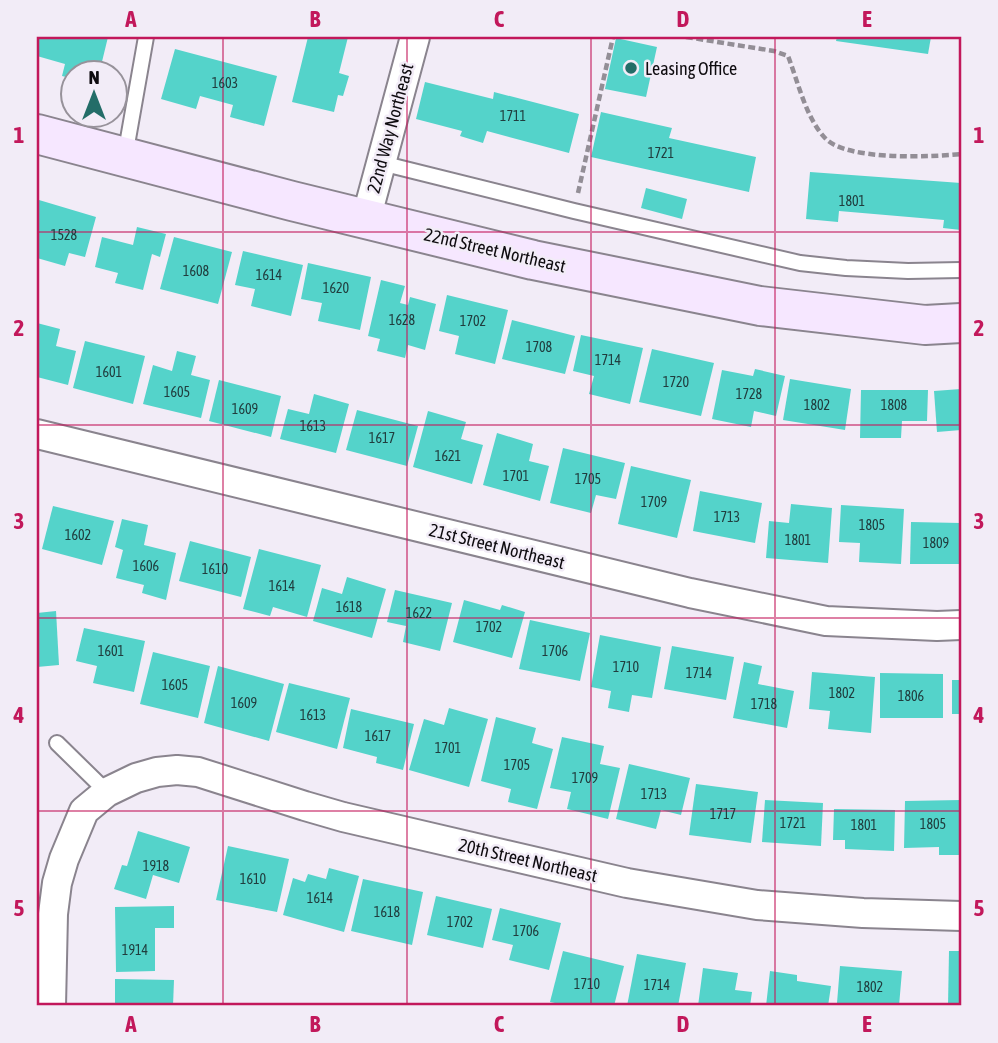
<svg xmlns="http://www.w3.org/2000/svg" width="998" height="1043" viewBox="0 0 998 1043" font-family="'Asap Condensed',sans-serif">
  <style>
    .building { fill: #54d3ca }
    .lines { fill: none; stroke-linecap: round; stroke-linejoin: round }
    .lane-casing { stroke: #8a848e; stroke-width: 18 }
    .street-casing { stroke: #8a848e; stroke-width: 32 }
    .secondary-casing { stroke: #8a848e; stroke-width: 42 }
    .path { stroke: #938e96; stroke-width: 4.5; stroke-dasharray: 7 3.5; stroke-linecap: butt }
    .lane { stroke: #fff; stroke-width: 14 }
    .street { stroke: #fff; stroke-width: 28 }
    .secondary { stroke: #f6e7ff; stroke-width: 38 }
    .grid { fill: none; stroke: #c2185b; stroke-width: 2; stroke-opacity: 0.55 }
    .poi-dot { fill: #236d68; stroke: #f2ecf7; stroke-width: 2.5 }
    .labels { text-anchor: middle; dominant-baseline: central; stroke-width: 5; stroke-linejoin: round; paint-order: stroke }
    .number-label { font-size: 14px; fill: #203d3e }
    .poi-label { font-size: 18px; fill: #0e0b0f; stroke: #f2ecf7; text-anchor: start }
    .street-label { font-size: 18px; fill: #0e0b0f; stroke: #f2ecf7 }
    .neatline { fill: none; stroke: #c2185b; stroke-width: 2.5 }
    .grid-label { font-size: 23px; text-anchor: middle; font-weight: bold; fill: #c2185b }
  </style>
  <rect width="100%" height="100%" fill="#f2ecf7"/>
  <g class="building">
    <polygon points="37,37 108,37 99,74 74,74 74,79 62,76 65,64 37,56"/>
    <polygon points="308,37 348,37 339,73 349,76 343,96 338,95 334,112 292,102"/>
    <polygon points="837,37 931,37 928,54 836,41"/>
    <polygon points="616,38 657,47 646,97 605,89"/>
    <polygon points="175,49 277,76 264,126 230,117 233,105 200,96 196,109 161,99"/>
    <polygon points="425,82 493,99 494,92 579,114 569,153 487,131 483,143 460,136 462,131 416,119"/>
    <polygon points="601,112 672,128 669,138 756,157 749,192 591,157"/>
    <polygon points="810,172 961,183 961,230 943,228 944,220 839,211 838,222 806,219"/>
    <polygon points="646,188 687,199 682,219 641,208"/>
    <polygon points="39,200 96,217 85,257 69,253 65,266 37,258 37,207"/>
    <polygon points="137,227 166,234 160,257 152,254 143,290 115,283 118,273 95,267 102,237 133,245"/>
    <polygon points="174,237 232,252 218,304 160,289"/>
    <polygon points="243,251 303,265 291,316 251,306 255,289 235,285"/>
    <polygon points="308,263 371,277 360,330 318,321 322,303 301,299"/>
    <polygon points="381,280 405,286 400,303 408,305 410,297 436,304 425,350 408,345 405,358 377,351 380,339 368,336"/>
    <polygon points="447,295 508,310 495,364 455,354 459,336 439,331"/>
    <polygon points="512,320 575,336 565,374 502,359"/>
    <polygon points="37,323 60,329 56,346 76,351 68,385 37,377"/>
    <polygon points="581,335 643,348 630,404 589,394 594,376 573,371"/>
    <polygon points="85,341 145,356 133,404 73,388"/>
    <polygon points="652,349 714,363 701,416 639,402"/>
    <polygon points="177,351 196,356 191,375 210,380 201,418 143,404 153,365 172,371"/>
    <polygon points="755,369 785,376 776,416 754,411 751,427 712,419 722,370 753,376"/>
    <polygon points="790,379 851,389 845,430 783,420"/>
    <polygon points="219,380 281,396 271,437 209,421"/>
    <polygon points="961,389 961,430 937,432 934,391"/>
    <polygon points="861,390 928,390 927,421 902,421 901,438 860,438"/>
    <polygon points="314,394 349,404 336,453 280,439 288,409 309,414"/>
    <polygon points="357,410 418,426 407,466 346,450"/>
    <polygon points="428,411 466,422 461,439 483,445 472,484 413,467"/>
    <polygon points="497,433 533,444 529,461 549,466 540,501 483,485"/>
    <polygon points="563,448 625,463 616,499 596,495 591,513 550,503"/>
    <polygon points="631,466 691,480 677,538 618,524"/>
    <polygon points="700,491 762,503 755,543 693,531"/>
    <polygon points="791,504 832,508 828,563 766,558 769,521 789,523"/>
    <polygon points="841,505 904,509 901,564 859,562 860,543 839,542"/>
    <polygon points="53,506 114,521 102,565 42,549"/>
    <polygon points="122,519 148,525 144,545 176,553 166,600 142,593 144,585 116,578 123,550 115,547"/>
    <polygon points="911,522 961,523 961,564 910,564"/>
    <polygon points="190,541 251,557 241,597 179,581"/>
    <polygon points="259,549 321,565 307,617 273,607 270,616 243,609"/>
    <polygon points="347,577 386,589 372,638 313,621 322,588 342,594"/>
    <polygon points="395,590 452,603 440,651 403,642 406,626 387,622"/>
    <polygon points="464,600 500,610 502,605 525,612 512,658 453,642"/>
    <polygon points="56,611 59,665 37,667 37,613"/>
    <polygon points="530,620 590,633 580,681 519,669"/>
    <polygon points="84,628 145,641 134,692 93,683 97,666 76,661"/>
    <polygon points="600,635 661,647 652,698 632,695 629,712 608,708 611,691 591,687"/>
    <polygon points="672,646 734,657 726,700 664,689"/>
    <polygon points="153,652 210,666 198,718 140,704"/>
    <polygon points="744,662 762,666 758,684 794,691 787,728 733,718"/>
    <polygon points="218,666 284,684 269,741 204,723"/>
    <polygon points="812,672 875,677 871,733 828,729 830,711 809,709"/>
    <polygon points="880,673 943,674 943,718 880,718"/>
    <rect x="952" y="680" width="9" height="34"/>
    <polygon points="289,683 350,698 337,749 276,732"/>
    <polygon points="449,708 488,719 469,787 409,770 424,719 444,725"/>
    <polygon points="351,709 414,724 403,770 376,763 377,757 343,748"/>
    <polygon points="496,717 536,728 532,743 553,749 537,809 508,802 511,789 481,781"/>
    <polygon points="562,737 604,746 600,764 620,768 608,819 567,809 571,792 550,788"/>
    <polygon points="629,764 690,778 681,815 661,810 656,829 616,819"/>
    <polygon points="696,784 758,792 751,843 689,835"/>
    <polygon points="765,800 823,803 821,846 762,842"/>
    <polygon points="961,800 961,855 939,855 939,847 904,848 905,801"/>
    <polygon points="834,809 895,810 894,851 845,849 845,840 833,840"/>
    <polygon points="138,831 190,847 179,883 153,875 146,899 114,889 122,865 127,866"/>
    <polygon points="228,846 289,859 277,912 216,900"/>
    <polygon points="329,868 359,876 344,932 283,915 293,878 305,882 308,874 326,879"/>
    <polygon points="363,879 423,892 412,945 351,931"/>
    <polygon points="436,896 492,909 483,948 427,935"/>
    <polygon points="174,906 174,928 155,928 155,971 116,972 115,907"/>
    <polygon points="500,908 561,923 549,970 509,960 513,945 492,940"/>
    <polygon points="563,951 624,966 614,1006 570,1006 550,1002"/>
    <polygon points="949,951 961,951 961,1006 948,1006"/>
    <polygon points="637,954 686,963 678,1006 627,1006"/>
    <polygon points="840,966 902,971 899,1006 857,1006 858,1004 837,1003"/>
    <polygon points="703,968 738,973 735,990 752,992 750,1006 698,1006"/>
    <polygon points="770,971 797,975 797,981 831,986 828,1006 766,1006"/>
    <polygon points="115,979 174,980 173,1006 115,1006"/>
  </g>
  <g class="lines">
    <defs>
      <g id="lane">
        <polyline points="125,156 146,37"/>
        <polyline points="381,163 574,211 800,263 846,268 908,271 961,270"/>
        <polyline points="57,743 107,792"/>
      </g>
      <g id="street">
        <polyline points="366,219 415,37"/>
        <polyline points="37,434 690,593 826,621 937,626 961,625"/>
        <polyline points="51,1006 53,914 57,883 64,859 84,811 107,792 136,778 157,772 177,770 198,772 305,806 343,817 627,883 757,905 863,913 961,916"/>
      </g>
      <polyline id="secondary" points="37,134 292,201 533,260 760,306 925,325 961,323"/>
    </defs>
    <use href="#lane" class="lane-casing"/>
    <use href="#street" class="street-casing"/>
    <use href="#secondary" class="secondary-casing"/>
    <g class="path">
      <path d="M686 37 774 51 788 56C798 82 806 118 825 138 846 161 931 157 961 154"/>
      <polyline points="578,193 613,37"/>
    </g>
    <use href="#lane" class="lane"/>
    <use href="#street" class="street"/>
    <use href="#secondary" class="secondary"/>
  </g>
  <path class="grid" d="M223 37V1006M407 37V1006M591 37V1006M775 37V1006M37 232H961M37 425H961M37 618H961M37 811H961"/>
  <circle class="poi-dot" cx="631" cy="68" r="7"/>
  <g class="labels">
    <g class="number-label">
      <text x="225" y="83">1603</text>
      <text x="513" y="116">1711</text>
      <text x="661" y="153">1721</text>
      <text x="852" y="201">1801</text>
      <text x="64" y="235">1528</text>
      <text x="196" y="271">1608</text>
      <text x="269" y="275">1614</text>
      <text x="336" y="288">1620</text>
      <text x="402" y="320">1628</text>
      <text x="473" y="321">1702</text>
      <text x="539" y="347">1708</text>
      <text x="608" y="360">1714</text>
      <text x="109" y="372">1601</text>
      <text x="676" y="382">1720</text>
      <text x="177" y="392">1605</text>
      <text x="749" y="394">1728</text>
      <text x="817" y="405">1802</text>
      <text x="894" y="405">1808</text>
      <text x="245" y="409">1609</text>
      <text x="313" y="426">1613</text>
      <text x="382" y="438">1617</text>
      <text x="448" y="456">1621</text>
      <text x="516" y="476">1701</text>
      <text x="588" y="479">1705</text>
      <text x="654" y="502">1709</text>
      <text x="727" y="517">1713</text>
      <text x="872" y="525">1805</text>
      <text x="78" y="535">1602</text>
      <text x="798" y="540">1801</text>
      <text x="936" y="543">1809</text>
      <text x="146" y="566">1606</text>
      <text x="215" y="569">1610</text>
      <text x="282" y="586">1614</text>
      <text x="349" y="607">1618</text>
      <text x="419" y="613">1622</text>
      <text x="489" y="627">1702</text>
      <text x="111" y="651">1601</text>
      <text x="555" y="651">1706</text>
      <text x="626" y="667">1710</text>
      <text x="699" y="673">1714</text>
      <text x="175" y="685">1605</text>
      <text x="842" y="693">1802</text>
      <text x="911" y="696">1806</text>
      <text x="244" y="703">1609</text>
      <text x="764" y="704">1718</text>
      <text x="313" y="715">1613</text>
      <text x="378" y="736">1617</text>
      <text x="448" y="748">1701</text>
      <text x="517" y="765">1705</text>
      <text x="585" y="778">1709</text>
      <text x="654" y="794">1713</text>
      <text x="723" y="814">1717</text>
      <text x="793" y="823">1721</text>
      <text x="933" y="824">1805</text>
      <text x="864" y="825">1801</text>
      <text x="156" y="866">1918</text>
      <text x="253" y="879">1610</text>
      <text x="320" y="898">1614</text>
      <text x="387" y="912">1618</text>
      <text x="460" y="922">1702</text>
      <text x="526" y="931">1706</text>
      <text x="135" y="950">1914</text>
      <text x="587" y="984">1710</text>
      <text x="657" y="985">1714</text>
      <text x="870" y="987">1802</text>
    </g>
    <g class="poi-label">
      <text x="645" y="68">Leasing Office</text>
    </g>
    <g class="street-label">
      <text transform="translate(390 128) rotate(-75)">22nd Way Northeast</text>
      <text transform="translate(495 250) rotate(13)">22nd Street Northeast</text>
      <text transform="translate(497 546) rotate(14)">21st Street Northeast</text>
      <text transform="translate(528 860) rotate(13)">20th Street Northeast</text>
    </g>
  </g>
  <rect width="998" height="1043" fill="none" stroke="#f2ecf7" stroke-width="77"/>
  <g transform="translate(94 94)"><circle r="33" fill="#f2ecf7" stroke="#97929a" stroke-width="2"/>
  <path d="M0-5L12 26L0 18L-12 26Z" fill="#236d68"/>
  <text y="-10" font-size="19" font-weight="bold" text-anchor="middle" fill="#0e0b0f">N</text>
  </g>
  <rect x="38" y="38" width="922" height="966" class="neatline"/>
  <g class="grid-label">
    <text x="131" y="27">A</text>
    <text x="315" y="27">B</text>
    <text x="499" y="27">C</text>
    <text x="683" y="27">D</text>
    <text x="867" y="27">E</text>
    <text x="19" y="143">1</text>
    <text x="979" y="143">1</text>
    <text x="19" y="336">2</text>
    <text x="979" y="336">2</text>
    <text x="19" y="529">3</text>
    <text x="979" y="529">3</text>
    <text x="19" y="723">4</text>
    <text x="979" y="723">4</text>
    <text x="19" y="916">5</text>
    <text x="979" y="916">5</text>
    <text x="131" y="1032">A</text>
    <text x="315" y="1032">B</text>
    <text x="499" y="1032">C</text>
    <text x="683" y="1032">D</text>
    <text x="867" y="1032">E</text>
  </g>
</svg>
